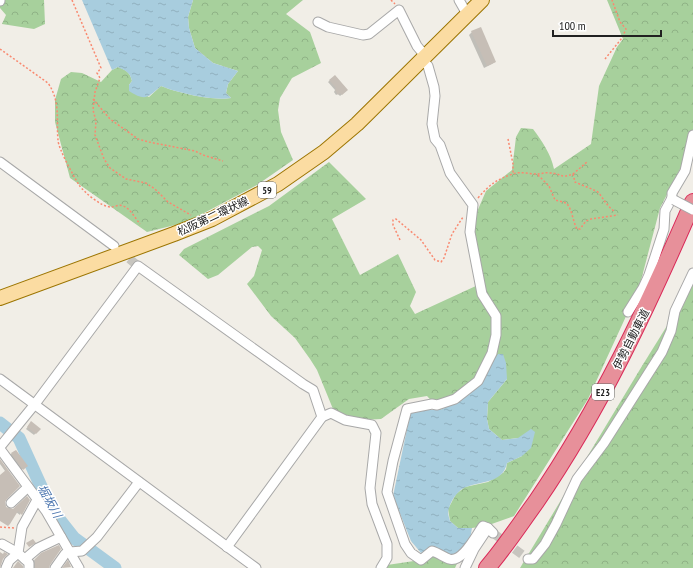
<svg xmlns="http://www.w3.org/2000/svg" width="693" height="568" viewBox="0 0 693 568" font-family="'PT Sans Narrow','Noto Sans JP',sans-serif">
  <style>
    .forest { fill: url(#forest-crowns) }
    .water { fill: url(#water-ripples) }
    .shadow { fill: #0003 }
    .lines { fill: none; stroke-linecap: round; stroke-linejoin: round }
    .river { stroke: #a8cdde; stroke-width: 13 }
    .building { fill: #c6beb6 }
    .street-tunnel { stroke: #c7c5bf; stroke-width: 9; stroke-dasharray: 9 4.5; stroke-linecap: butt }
    .street-casing { stroke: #a8a8a8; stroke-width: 11 }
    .primary-casing { stroke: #9c7502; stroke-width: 16 }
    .highway-casing { stroke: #da2958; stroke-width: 18 }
    .path { stroke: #f98970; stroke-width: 1.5; stroke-dasharray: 2 2; stroke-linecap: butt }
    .street { stroke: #fff; stroke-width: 9 }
    .primary { stroke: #fbdca2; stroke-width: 14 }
    .highway { stroke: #e7909a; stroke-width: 16 }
    .street-bridge-casing { stroke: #a8a8a8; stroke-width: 11; stroke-linecap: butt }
    .street-bridge { stroke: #fff; stroke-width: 9 }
    .labels { text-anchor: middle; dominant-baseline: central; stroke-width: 3; stroke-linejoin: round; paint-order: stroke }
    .shield { fill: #fff; stroke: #646464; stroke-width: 1 }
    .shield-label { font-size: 10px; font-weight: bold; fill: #212121 }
    .street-label { font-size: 11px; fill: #212121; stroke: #fff }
    .water-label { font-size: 12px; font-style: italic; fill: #4d77b0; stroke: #fff }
  </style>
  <defs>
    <pattern id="forest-crowns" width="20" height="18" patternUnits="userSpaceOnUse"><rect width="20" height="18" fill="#a7d09c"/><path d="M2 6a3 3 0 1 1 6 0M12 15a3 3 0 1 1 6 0" fill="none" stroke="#8fb286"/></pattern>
    <pattern id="water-ripples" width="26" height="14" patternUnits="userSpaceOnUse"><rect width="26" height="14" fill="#a8cdde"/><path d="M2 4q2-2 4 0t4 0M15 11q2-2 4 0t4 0" fill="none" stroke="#90b0be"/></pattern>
  </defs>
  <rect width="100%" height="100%" fill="#f1eee7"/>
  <g class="forest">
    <polygon points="0,0 44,0 45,24 34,29 2,24 6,15 0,8"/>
    <path d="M193 0H303L286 14 310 32 321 63 292 78 280 98 278 110 281 132 293 160 257 185 187 222 147 232 70 178 55 122V100L61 79 71 72 82 73 101 82 112 70 118 67C126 70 130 72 132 81L129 85 149 97 161 86C178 93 213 101 231 98L226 93 228 84 238 71 213 63 195 48 189 28 188 17Z"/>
    <path d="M607 0H693V144L660 208 639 288 588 399 514 516 486 526 472 528H458L450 521 448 509 456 494 465 487 488 482 503 473 506 469 507 463 522 456 518 438 502 440 489 429 487 419 488 402 507 379 483 376 451 405 440 410 427 396 409 399 381 419 363 420 341 416 333 409 317 370 310 359 295 338 271 316 247 284 254 276 262 250 258 246 252 247 218 275 208 279 179 255 184 249 269 206 329 162 366 199 332 219 360 275 398 254 416 292 410 306 415 314 478 285 477 243 473 232V221L486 191 512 170 516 137 521 128 533 129C542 141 551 154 554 169L591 144 599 86 617 47 623 39Z"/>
    <polygon points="693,284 693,568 520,568 642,366"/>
    <polygon points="428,553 460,557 455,568 385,568 387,565 414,561"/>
  </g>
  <g class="water">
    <path d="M82 0H193L188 17 189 28 195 48 213 63 238 71 228 84 226 93 231 98C213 101 178 93 161 86 148 97 146 102 129 91V85L132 81C130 72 126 71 118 67L112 70Z"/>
    <path d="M498 354H503L506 363 507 379 488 402 487 419 489 429 502 440 518 438 531 429 535 432 531 448 522 456 507 463C503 483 482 481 466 487 459 489 451 500 449 508 447 512 449 517 450 521L458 528H472L470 539 458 552 452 555 441 553 438 548 431 549 421 553 411 541 393 496 411 410H440L451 405 483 376Z"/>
  </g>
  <g class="shadow">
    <polygon points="472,32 495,62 492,64 484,68 469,35"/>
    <polygon points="335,76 347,90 340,96 338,94 336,95 334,92 335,90 328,82"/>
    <polygon points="30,424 39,429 34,435 26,429"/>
    <polygon points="15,451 26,466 21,470 10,455"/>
    <polygon points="0,461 12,477 10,478 0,464"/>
    <polygon points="0,477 6,508 10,510 15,509 27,497 20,515 16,512 0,514"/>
    <polygon points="35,559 49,564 49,568 33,568 33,562"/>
  </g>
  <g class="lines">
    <polyline class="river" points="0,423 19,438 49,504 55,514 74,538 115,568"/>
  </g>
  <g class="building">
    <polygon points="481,27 496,62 487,66 471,31"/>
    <polygon points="335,75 348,90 342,95 340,93 338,95 335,90 336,88 329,80"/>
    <polygon points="31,421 41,429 36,434 27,427"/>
    <polygon points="16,450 28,466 23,470 11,453"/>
    <polygon points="0,459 20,486 7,499 5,502 6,507 13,509 27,496 30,500 22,515 18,511 10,524 8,526 0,521 0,475 6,470 0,462"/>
    <polygon points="33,539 36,543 29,547 26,543"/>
    <polygon points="59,545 61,549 50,565 49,568 35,568 35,559 41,553"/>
    <polygon points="0,552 3,554 4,552 8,554 3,559 0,568"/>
    <polygon points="68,560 71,567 62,568"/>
    <polygon points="18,561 23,566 23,568 13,568"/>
  </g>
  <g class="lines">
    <g class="street-tunnel">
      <polyline points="119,250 138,266"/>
      <polyline points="493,533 528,559"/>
    </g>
    <defs>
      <g id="street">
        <polyline points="459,0 467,14"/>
        <polyline points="0,1 0,0"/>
        <path d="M318 22 328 27 363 35 369 34 399 10 417 46 422 52V59L428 66 434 87 435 96 432 124 435 139 440 145 450 173 473 205 470 232 482 294 496 316V335L492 353 478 381 455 399 437 405 432 404 407 409 393 461 387 492 405 544 411 553 421 560 432 551C438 553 444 557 449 559 463 563 476 535 483 526L488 528"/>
        <polyline points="0,162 114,246"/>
        <polyline points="674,200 672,198 672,193 685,171 693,135"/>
        <polyline points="628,312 643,288 649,275 664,229 665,211 672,198"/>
        <polyline points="0,379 256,568"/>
        <polyline points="0,447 35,404 138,266 303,384 313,390 322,417"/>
        <polyline points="0,449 46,511 79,568"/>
        <polyline points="11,503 28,487"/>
        <polyline points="2,544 18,553 9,561 6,568"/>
        <polyline points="227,547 322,417 331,413 345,420 372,425 376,433 370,488 372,504 387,544 387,558 381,568"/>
        <polyline points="25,559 38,548 61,537"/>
        <polyline points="528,559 533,559 545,544 556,524 577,479 604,443 662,352 671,331 675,311 693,273"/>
        <polyline points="29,568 29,563 18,553 22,527 37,500"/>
        <polyline points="55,568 65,554 70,552 82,551 97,537 139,482"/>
        <polyline points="465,568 474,549 488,528 493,533"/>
      </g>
      <polyline id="primary" points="0,298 174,234 212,219 278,184 324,152 357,124 482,0"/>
      <path id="highway" d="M487 568C505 547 520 524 536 502 601 407 647 308 693 202"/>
    </defs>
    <use href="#street" class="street-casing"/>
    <use href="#primary" class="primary-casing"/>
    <use href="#highway" class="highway-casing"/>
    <g class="path">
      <polyline points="72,0 101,68 97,73 100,78 95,92 93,110 96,121 95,135 104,159 110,168 126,179 146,183 155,189 168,202 191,215"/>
      <polyline points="391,0 395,4"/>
      <path d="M0 49 48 83C61 102 56 120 58 140 58 148 74 177 79 185 84 192 101 207 111 207 115 207 119 204 123 206 130 208 135 218 140 224"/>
      <polyline points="605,59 622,38 626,29 620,22 612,0"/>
      <polyline points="93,99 110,119 138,139 149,142 195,151 203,155 223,161"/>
      <polyline points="508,139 513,164 513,173"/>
      <polyline points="573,174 587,162"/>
      <path d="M538 175 549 186 555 200C559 201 565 202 567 204 572 209 573 222 577 229H580L586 221 591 219 618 215"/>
      <path d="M478 198C489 185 497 179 513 174 519 171 530 174 537 174 541 174 545 172 550 173 561 173 560 179 573 174L575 182C581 185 596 190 599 193 604 200 607 206 614 211"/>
      <polyline points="400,240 393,225 393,220 396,219 421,240 435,260 441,262 444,258 452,234 463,217"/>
      <polyline points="0,527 15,528"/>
    </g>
    <use href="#street" class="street"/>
    <use href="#primary" class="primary"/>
    <use href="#highway" class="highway"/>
    <defs>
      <polyline id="street-bridge" points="674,200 693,210"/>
    </defs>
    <use href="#street-bridge" class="street-bridge-casing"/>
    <use href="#street-bridge" class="street-bridge"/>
  </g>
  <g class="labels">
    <g class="shield">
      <rect x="258" y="182" width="18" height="16" rx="3"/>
      <rect x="592" y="384" width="22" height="16" rx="3"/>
    </g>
    <g class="shield-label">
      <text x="267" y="190">59</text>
      <text x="603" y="392">E23</text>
    </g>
    <g class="street-label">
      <text transform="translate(213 216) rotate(-25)">松阪第二環状線</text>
      <text transform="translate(631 339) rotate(-63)">伊勢自動車道</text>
    </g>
    <g class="water-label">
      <text transform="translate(50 501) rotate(61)">堀坂川</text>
    </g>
  </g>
  <path d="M553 30v6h108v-6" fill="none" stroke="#212121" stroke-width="2"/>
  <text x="559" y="30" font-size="12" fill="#212121" stroke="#ffffff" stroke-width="3" paint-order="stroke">100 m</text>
</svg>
